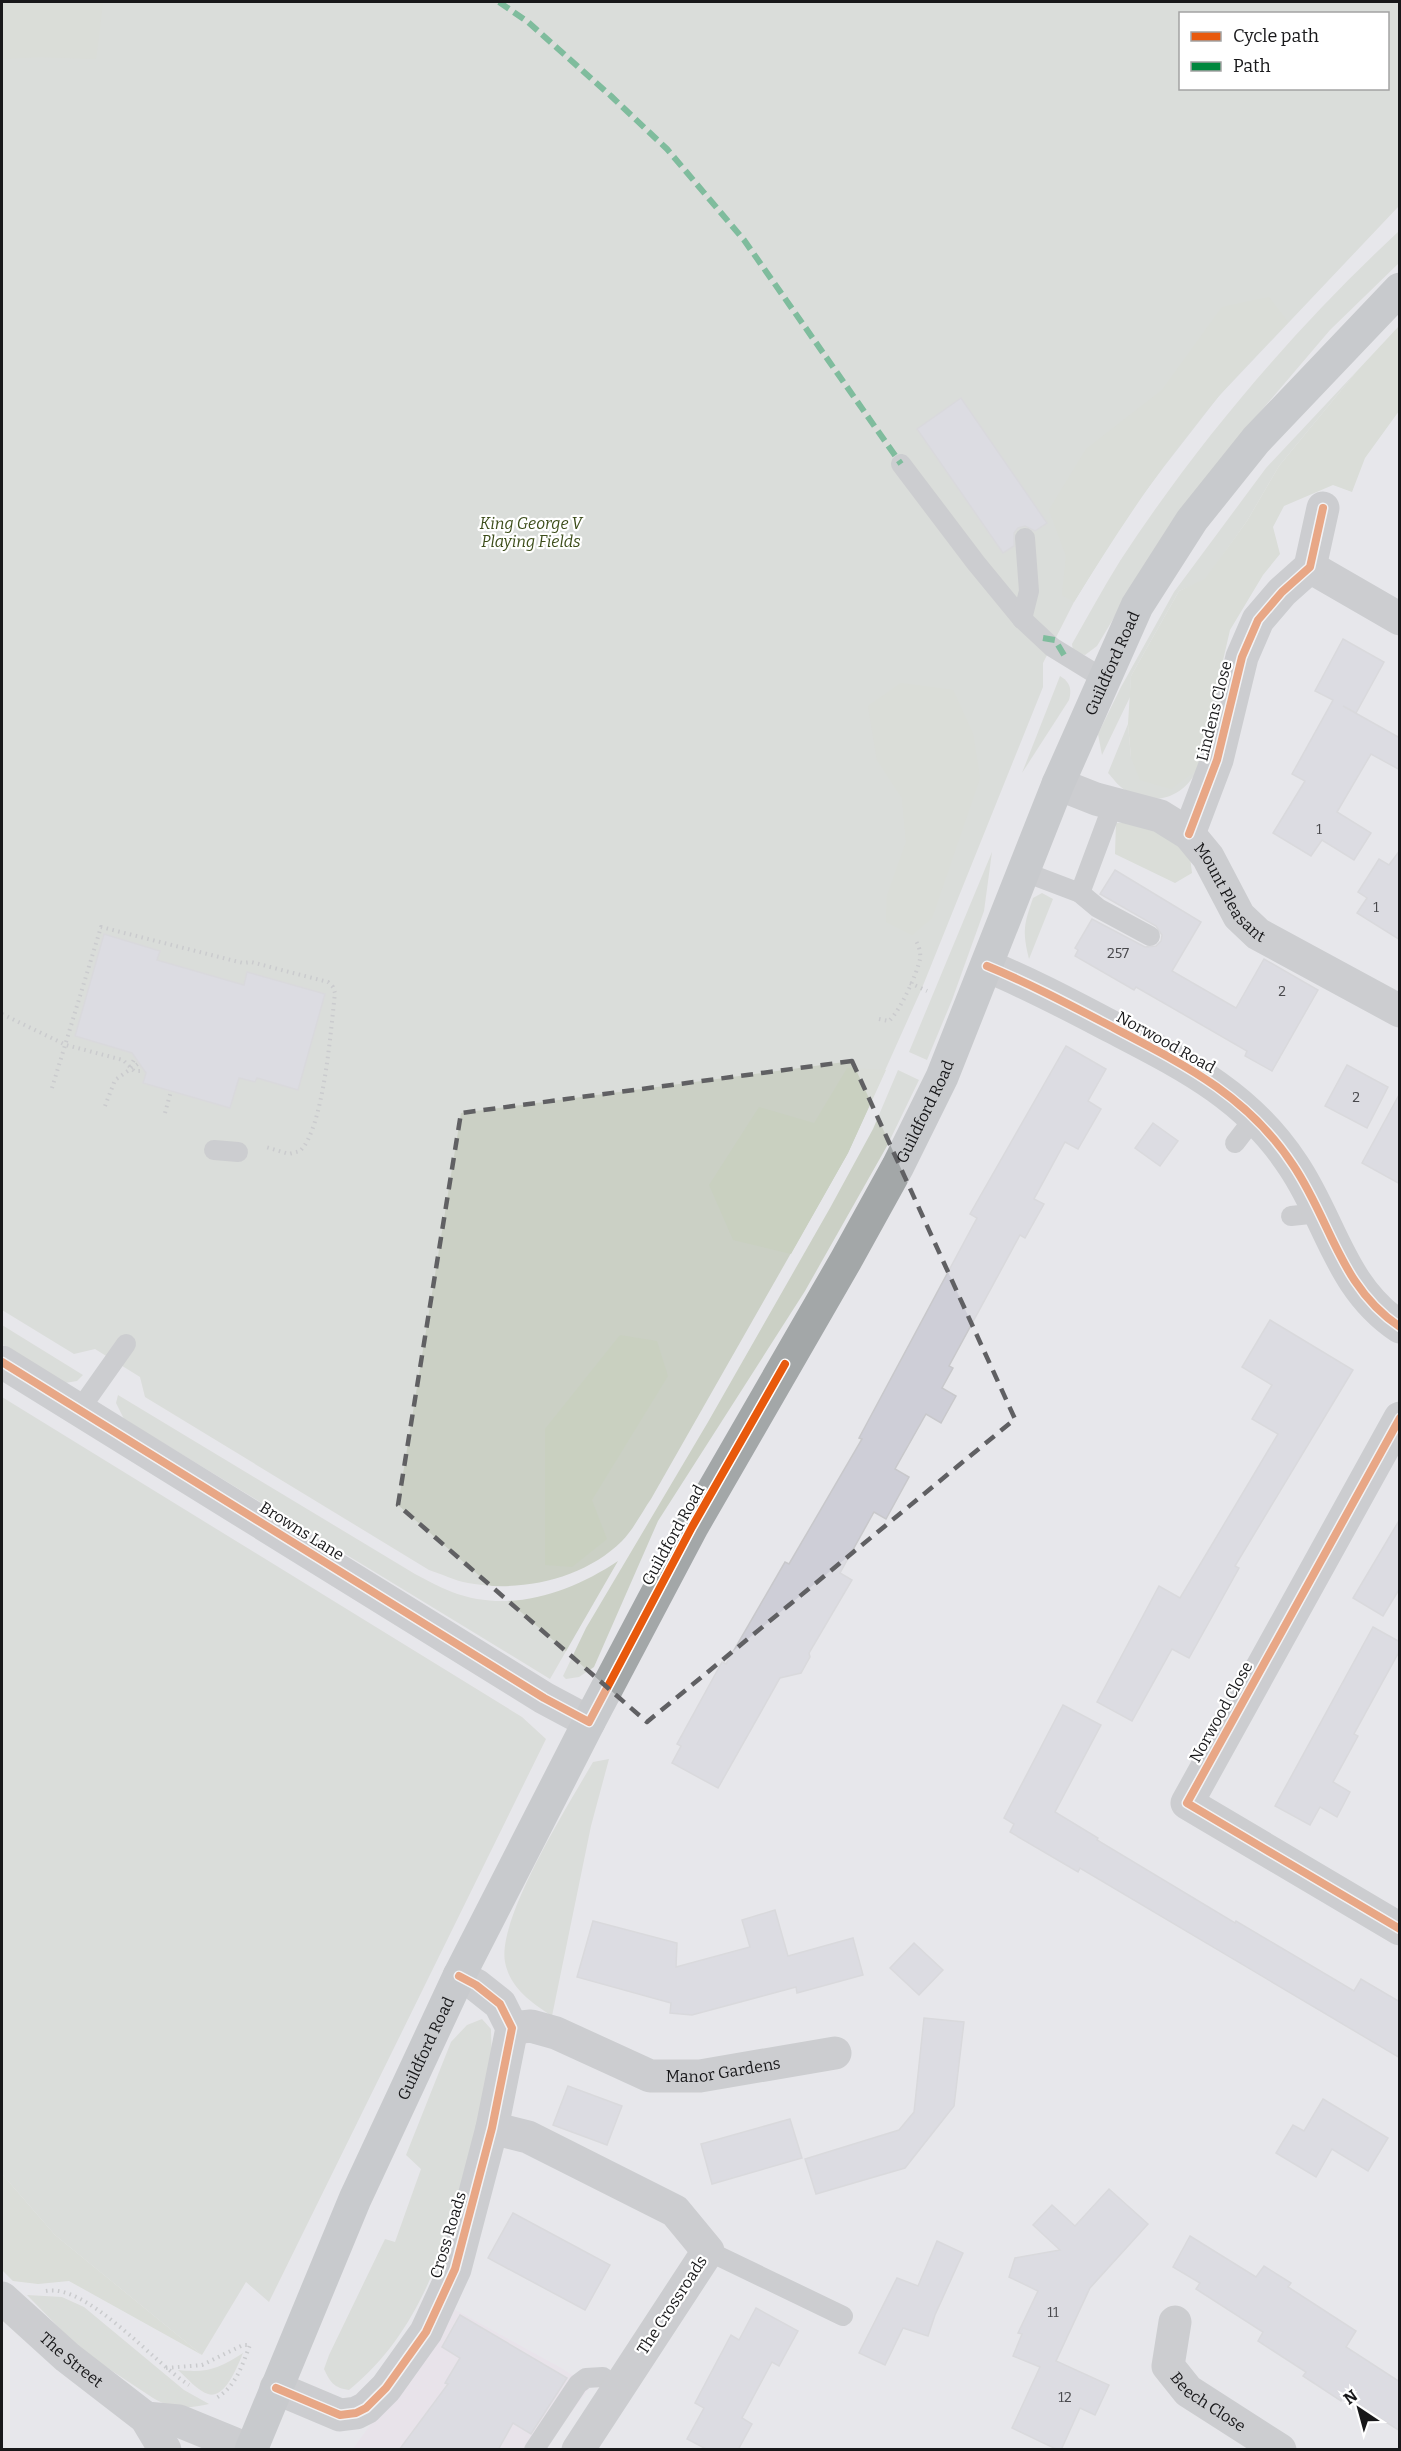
<svg xmlns="http://www.w3.org/2000/svg" width="1401" height="2451" viewBox="0 0 1401 2451" font-family="Bitter,serif">
  <style>
    .commercial { fill: #e8dee9 }
    .green { fill: #cbd0c5; fill-rule: evenodd }
    .forest { fill: #c9d0c0 }
    .building { fill: #ceced7; stroke: #c8c8cb; stroke-width: 1.5 }
    .lines { fill: none; stroke-linecap: round; stroke-linejoin: round }
    .path { stroke: #a6a9aa; stroke-width: 4; stroke-dasharray: 1.5 4.5; stroke-linecap: butt }
    .lane { stroke: #abaeaf; stroke-width: 20 }
    .street { stroke: #abaeaf; stroke-width: 33 }
    .secondary { stroke: #abaeaf; stroke-width: 33 }
    .primary { stroke: #a3a7a8; stroke-width: 33 }
    .quiet { stroke: #00873e; stroke-width: 6; stroke-dasharray: 12 6; stroke-linecap: butt }
    .cycleway-casing { stroke: #fff; stroke-width: 11 }
    .cycleway { stroke: #e8590c; stroke-width: 8 }
    .marked { fill: none; stroke: #606063; stroke-width: 4.5; stroke-dasharray: 12 8; stroke-linejoin: round }
    .labels { text-anchor: middle; dominant-baseline: central; stroke-width: 4.5; stroke-linejoin: round; paint-order: stroke }
    .number-label { font-size: 14px; fill: #48484c }
    .park-label { font-size: 16px; font-style: italic; fill: #3c4d1a; stroke: #fff }
    .street-label { font-size: 16px; fill: #18181a; stroke: #fff }
  </style>
  <rect width="100%" height="100%" fill="#e7e7eb"/>
  <polygon class="commercial" points="454,2309 563,2369 590,2387 545,2449 352,2450"/>
  <g class="green">
    <path d="M2 2H1399V206L1219 396 1163 468 1127 516 1074 602 1043 663V687L922 988 848 1153 651 1499C642 1512 633 1530 622 1541 584 1579 520 1593 468 1583 455 1581 442 1574 429 1570L145 1397 140 1377 95 1349 74 1354 2 1310ZM1180 14H1388V88H1180Z"/>
    <path d="M1399 231V263L1330 330 1226 452 1139 576 1097 646 1085 655 1073 651 1072 644C1088 616 1103 588 1120 561 1199 440 1294 329 1399 231Z"/>
    <polygon points="1357,371 1279,466 1247,521 1205,580 1179,591 1131,676 1130,697 1102,755 1098,734 1121,687 1174,592 1266,468"/>
    <path d="M1060 676C1070 682 1072 689 1069 700L1022 773Z"/>
    <path d="M1128 724 1131 757 1198 769C1183 798 1153 808 1125 790 1118 786 1113 778 1108 773Z"/>
    <polygon points="992,852 984,911 952,1000 927,1060 909,1052"/>
    <path d="M1042 893 1053 899 1029 959C1022 931 1024 924 1033 898Z"/>
    <polygon points="898,1070 919,1080 887,1146 805,1291 658,1521 594,1667 579,1677 566,1679 563,1676 586,1628 708,1422 830,1208 873,1129"/>
    <polygon points="2,1325 83,1375 77,1381 65,1383 2,1344"/>
    <path d="M118 1395 415 1574C427 1580 439 1587 452 1592 510 1614 570 1593 618 1561L550 1679 124 1419 116 1403Z"/>
    <polygon points="2,1397 522,1717 546,1739 269,2302 246,2282 202,2355 55,2235 2,2174"/>
    <path d="M609 1759 591 1826 552 2016C532 2003 510 1988 505 1962 497 1918 569 1804 593 1762Z"/>
    <path d="M482 2019 491 2029C491 2043 493 2058 491 2071 487 2097 478 2124 471 2150 448 2240 423 2330 349 2390 334 2388 330 2382 324 2369L329 2355 385 2239 395 2242 421 2169 406 2155 451 2042 467 2025Z"/>
    <path d="M27 2295 62 2297 84 2307 184 2390 209 2404C189 2409 171 2409 153 2398L82 2351Z"/>
    <path d="M243 2353C238 2365 225 2400 208 2394 198 2391 187 2378 178 2370 208 2373 218 2369 243 2353Z"/>
  </g>
  <g class="forest">
    <polygon points="2,2 103,2 96,59 39,57 2,59"/>
    <path d="M1269 297 1288 322C1265 346 1241 370 1219 396 1164 460 1118 531 1074 602L1062 595 1066 556 1049 510 1086 449 1162 390 1222 307Z"/>
    <polygon points="1399,326 1399,411 1365,458 1352,492 1333,485 1284,506 1273,527 1280,554 1263,575 1230,630 1198,769 1171,789 1140,780 1131,757 1128,724 1131,676 1179,591 1205,579 1247,521 1279,466 1357,371"/>
    <polygon points="901,683 953,690 973,734 980,778 932,918 912,935 886,922 887,896 906,842 902,798 877,760 868,706"/>
    <polygon points="1130,822 1170,834 1189,849 1192,873 1175,883 1115,854 1116,823"/>
    <polygon points="847,1068 886,1070 848,1153 791,1254 733,1240 709,1185 759,1107 814,1123"/>
    <polygon points="620,1335 657,1341 668,1376 592,1500 607,1539 572,1567 545,1565 545,1429"/>
    <polygon points="2,2174 55,2235 202,2355 69,2281 38,2284 13,2281 2,2270"/>
  </g>
  <g class="building">
    <polygon points="961,398 1047,523 1035,531 1025,526 1018,528 1014,533 1014,546 1003,553 917,429"/>
    <polygon points="1343,639 1384,662 1356,713 1343,706 1400,738 1400,770 1371,754 1337,812 1371,833 1354,860 1322,840 1311,856 1273,833 1305,781 1292,774 1333,700 1315,691"/>
    <polygon points="1400,850 1400,940 1357,913 1367,898 1358,892 1379,859 1389,865"/>
    <polygon points="1115,870 1201,922 1172,971 1236,1008 1264,959 1318,990 1272,1071 1245,1056 1247,1051 1136,987 1134,990 1075,956 1078,950 1075,948 1092,919 1145,947 1156,946 1161,941 1162,935 1156,926 1100,894"/>
    <polygon points="104,934 160,951 157,960 244,985 247,972 325,994 298,1090 257,1078 255,1082 239,1078 230,1108 143,1083 146,1073 132,1053 75,1036"/>
    <polygon points="1066,1046 1106,1069 1088,1101 1101,1109 1078,1149 1065,1142 1034,1199 1044,1204 1025,1238 1020,1235 949,1366 953,1368 942,1388 956,1396 941,1423 926,1414 895,1469 909,1477 886,1519 874,1512 840,1573 852,1580 809,1653 810,1657 801,1673 780,1678 718,1788 672,1763 681,1746 677,1744 722,1662 726,1664 785,1562 789,1564 862,1439 859,1438 977,1218 970,1214"/>
    <polygon points="1347,1065 1388,1087 1367,1128 1325,1106"/>
    <polygon points="1400,1093 1400,1184 1362,1163"/>
    <polygon points="1153,1123 1178,1141 1160,1166 1135,1148"/>
    <polygon points="1270,1320 1353,1370 1235,1566 1239,1568 1189,1658 1172,1649 1132,1721 1097,1702 1159,1586 1180,1598 1278,1434 1252,1419 1272,1385 1242,1367"/>
    <polygon points="1400,1519 1400,1588 1383,1616 1353,1598"/>
    <polygon points="1373,1627 1400,1642 1400,1650 1354,1734 1358,1736 1333,1782 1350,1792 1337,1817 1320,1807 1310,1825 1275,1806"/>
    <polygon points="1063,1705 1101,1725 1055,1812 1098,1838 1097,1840 1235,1923 1236,1921 1354,1991 1361,1979 1400,2002 1400,2058 1080,1868 1078,1872 1010,1832 1014,1824 1004,1818"/>
    <polygon points="775,1910 788,1956 853,1938 863,1975 797,1993 796,1987 692,2015 670,2013 671,2003 577,1977 593,1921 677,1943 676,1967 750,1947 742,1920"/>
    <polygon points="914,1943 943,1970 919,1995 890,1968"/>
    <polygon points="924,2018 964,2022 954,2106 905,2168 816,2194 805,2159 899,2130 914,2112"/>
    <polygon points="568,2086 622,2106 607,2145 553,2125"/>
    <polygon points="1323,2099 1388,2138 1368,2171 1332,2149 1316,2177 1276,2153 1293,2125 1304,2131"/>
    <polygon points="790,2119 802,2158 712,2184 701,2144"/>
    <polygon points="1109,2189 1148,2224 1090,2288 1056,2361 1109,2385 1095,2415 1080,2408 1061,2450 1058,2450 1012,2428 1040,2367 1013,2356 1022,2334 1018,2333 1038,2291 1009,2277 1015,2258 1060,2250 1033,2225 1052,2205 1075,2226"/>
    <polygon points="513,2213 610,2265 585,2310 488,2258"/>
    <polygon points="1190,2236 1256,2277 1264,2266 1291,2283 1288,2287 1356,2331 1346,2347 1400,2382 1400,2431 1344,2396 1341,2401 1303,2376 1306,2372 1258,2341 1263,2332 1196,2289 1200,2283 1173,2267"/>
    <polygon points="937,2241 963,2253 935,2315 928,2336 903,2328 885,2365 859,2353 897,2278 918,2286"/>
    <polygon points="756,2308 798,2331 779,2366 772,2362 742,2418 752,2424 738,2450 708,2450 687,2439 704,2408 695,2403 731,2335 739,2340"/>
    <polygon points="460,2315 567,2378 531,2434 513,2423 498,2450 399,2450 448,2384 445,2383 460,2358 442,2347"/>
  </g>
  <g class="lines">
    <g class="path">
      <polyline points="910,983 927,991"/>
      <polyline points="2,1014 66,1045 123,1060 134,1071 144,1071"/>
      <path d="M879 1019 889 1021C900 1011 917 974 920 959 921 953 919 946 916 941"/>
      <polyline points="130,1067 135,1058"/>
      <path d="M52 1088 101 927 243 963 251 962 328 982 333 987 335 993C331 1027 324 1128 300 1151L289 1154 266 1147"/>
      <polyline points="105,1106 115,1080 139,1063"/>
      <polyline points="165,1113 171,1091"/>
      <path d="M46 2291C87 2283 154 2363 189 2385"/>
      <path d="M166 2368 202 2365 243 2345H250C242 2365 236 2387 216 2398"/>
    </g>
    <g class="lane">
      <polyline points="901,464 976,563 1022,619 1052,647 1104,679"/>
      <polyline points="1022,619 1029,591 1025,538"/>
      <polyline points="1022,871 1080,893 1114,802"/>
      <polyline points="1080,893 1098,908 1150,936"/>
      <polyline points="1235,1143 1255,1117"/>
      <polyline points="214,1150 238,1152"/>
      <polyline points="1291,1216 1319,1213"/>
      <polyline points="80,1409 126,1344"/>
      <polyline points="708,2251 843,2316"/>
      <polyline points="534,2450 578,2384 586,2378 603,2377 618,2389"/>
    </g>
    <g class="street">
      <polyline points="1310,567 1400,619"/>
      <path id="s1" d="M1058 784 1096 799 1160 816 1189 834 1208 857 1239 916 1258 934 1400 1011"/>
      <polyline points="1189,834 1217,760 1242,657 1258,620 1282,592 1310,567 1323,508"/>
      <path d="M987 966C1031 984 1072 1006 1114 1028 1185 1065 1248 1096 1293 1165 1331 1221 1340 1287 1400 1327"/>
      <polyline points="2,1362 544,1698 589,1722"/>
      <polyline points="1400,1418 1187,1803 1400,1929"/>
      <path id="s2" d="M512 2028 531 2026 556 2033 650 2076H700L835 2053"/>
      <polyline points="492,2128 528,2137 675,2211 708,2251 578,2450"/>
      <path id="s3" d="M1175 2322 1168 2366 1188 2391 1280 2450"/>
      <polyline points="276,2388 340,2415 356,2413 366,2408 386,2388 426,2332 455,2269 492,2128 512,2028 500,2004 476,1985 459,1976"/>
    </g>
    <g class="secondary">
      <path id="s4" d="M2 2298 67 2357 146 2418 165 2450"/>
      <polyline points="146,2418 179,2421 250,2450"/>
    </g>
    <path class="primary" id="s5" d="M251 2450 355 2199 459 1976 589 1722 692 1527 846 1260 898 1166 942 1077 1058 784 1137 606 1192 520 1256 440 1400 289"/>
    <g class="quiet">
      <polyline points="499,2 528,22 611,96 667,149 744,240 901,464"/>
      <polyline points="1043,638 1055,640 1064,655"/>
    </g>
    <defs>
      <g id="cycleway">
        <polyline points="1189,834 1217,760 1242,657 1258,620 1282,592 1310,567 1323,508"/>
        <path d="M987 966C1031 984 1072 1006 1114 1028 1185 1065 1248 1096 1293 1165 1331 1221 1340 1287 1400 1327"/>
        <polyline points="2,1362 544,1698 589,1722 692,1527 785,1364"/>
        <polyline points="1400,1418 1187,1803 1400,1929"/>
        <polyline points="276,2388 340,2415 356,2413 366,2408 386,2388 426,2332 455,2269 492,2128 512,2028 500,2004 476,1985 459,1976"/>
      </g>
    </defs>
    <use href="#cycleway" class="cycleway-casing"/>
    <use href="#cycleway" class="cycleway"/>
  </g>
  <path d="M0 0H1401V2451H0ZM852 1061 1015 1419 647 1722 398 1505 461 1113Z" fill="#e7e7eb" fill-opacity=".55" fill-rule="evenodd"/>
  <path class="marked" d="M852 1061 1015 1419 647 1722 398 1505 461 1113Z"/>
  <g class="labels">
    <g class="number-label">
      <text x="1319" y="829">1</text>
      <text x="1376" y="907">1</text>
      <text x="1118" y="953">257</text>
      <text x="1282" y="991">2</text>
      <text x="1356" y="1097">2</text>
      <text x="1053" y="2312">11</text>
      <text x="1065" y="2397">12</text>
    </g>
    <g class="park-label">
      <text x="531" y="523">King George V<tspan x="531" dy="18">Playing Fields</tspan></text>
    </g>
    <g class="street-label">
      <text stroke="none"><textPath href="#s5" startOffset="1986">Guildford Road</textPath></text>
      <text transform="translate(1214 711) rotate(-76)">Lindens Close</text>
      <text stroke="none"><textPath href="#s1" startOffset="213">Mount Pleasant</textPath></text>
      <text transform="translate(1166 1042) rotate(29)">Norwood Road</text>
      <text stroke="none"><textPath href="#s5" startOffset="1500">Guildford Road</textPath></text>
      <text transform="translate(302 1531) rotate(32)">Browns Lane</text>
      <text transform="translate(673 1535) rotate(-61)">Guildford Road</text>
      <text transform="translate(1221 1712) rotate(-61)">Norwood Close</text>
      <text stroke="none"><textPath href="#s5" startOffset="438">Guildford Road</textPath></text>
      <text stroke="none"><textPath href="#s2" startOffset="222">Manor Gardens</textPath></text>
      <text transform="translate(448 2235) rotate(-73)">Cross Roads</text>
      <text transform="translate(672 2305) rotate(-57)">The Crossroads</text>
      <text stroke="none"><textPath href="#s4" startOffset="93">The Street</textPath></text>
      <text stroke="none"><textPath href="#s3" startOffset="99">Beech Close</textPath></text>
    </g>
  </g>
  <rect width="1401" height="2451" fill="none" stroke="#18181a" stroke-width="6"/>
  <rect x="1179" y="12" width="210" height="78" fill="#ffffff" stroke="#a3a3a3" stroke-width="1.5"/>
  <rect x="1191" y="32" width="30" height="9" fill="#e8590c" stroke="#a3a3a3" stroke-width="1.5"/>
  <text x="1233" y="42" font-size="18" fill="#18181a">Cycle path</text>
  <rect x="1191" y="62" width="30" height="9" fill="#00873e" stroke="#a3a3a3" stroke-width="1.5"/>
  <text x="1233" y="72" font-size="18" fill="#18181a">Path</text>
  <g transform="translate(1359 2409) rotate(324)" stroke="#ffffff" stroke-width="4.5" paint-order="stroke">
  <path d="M0-4.5L10 22L0 15L-10 22Z" fill="#18181a"/>
  <text y="-9" font-size="16" font-weight="bold" text-anchor="middle" fill="#18181a">N</text>
  </g>
</svg>
